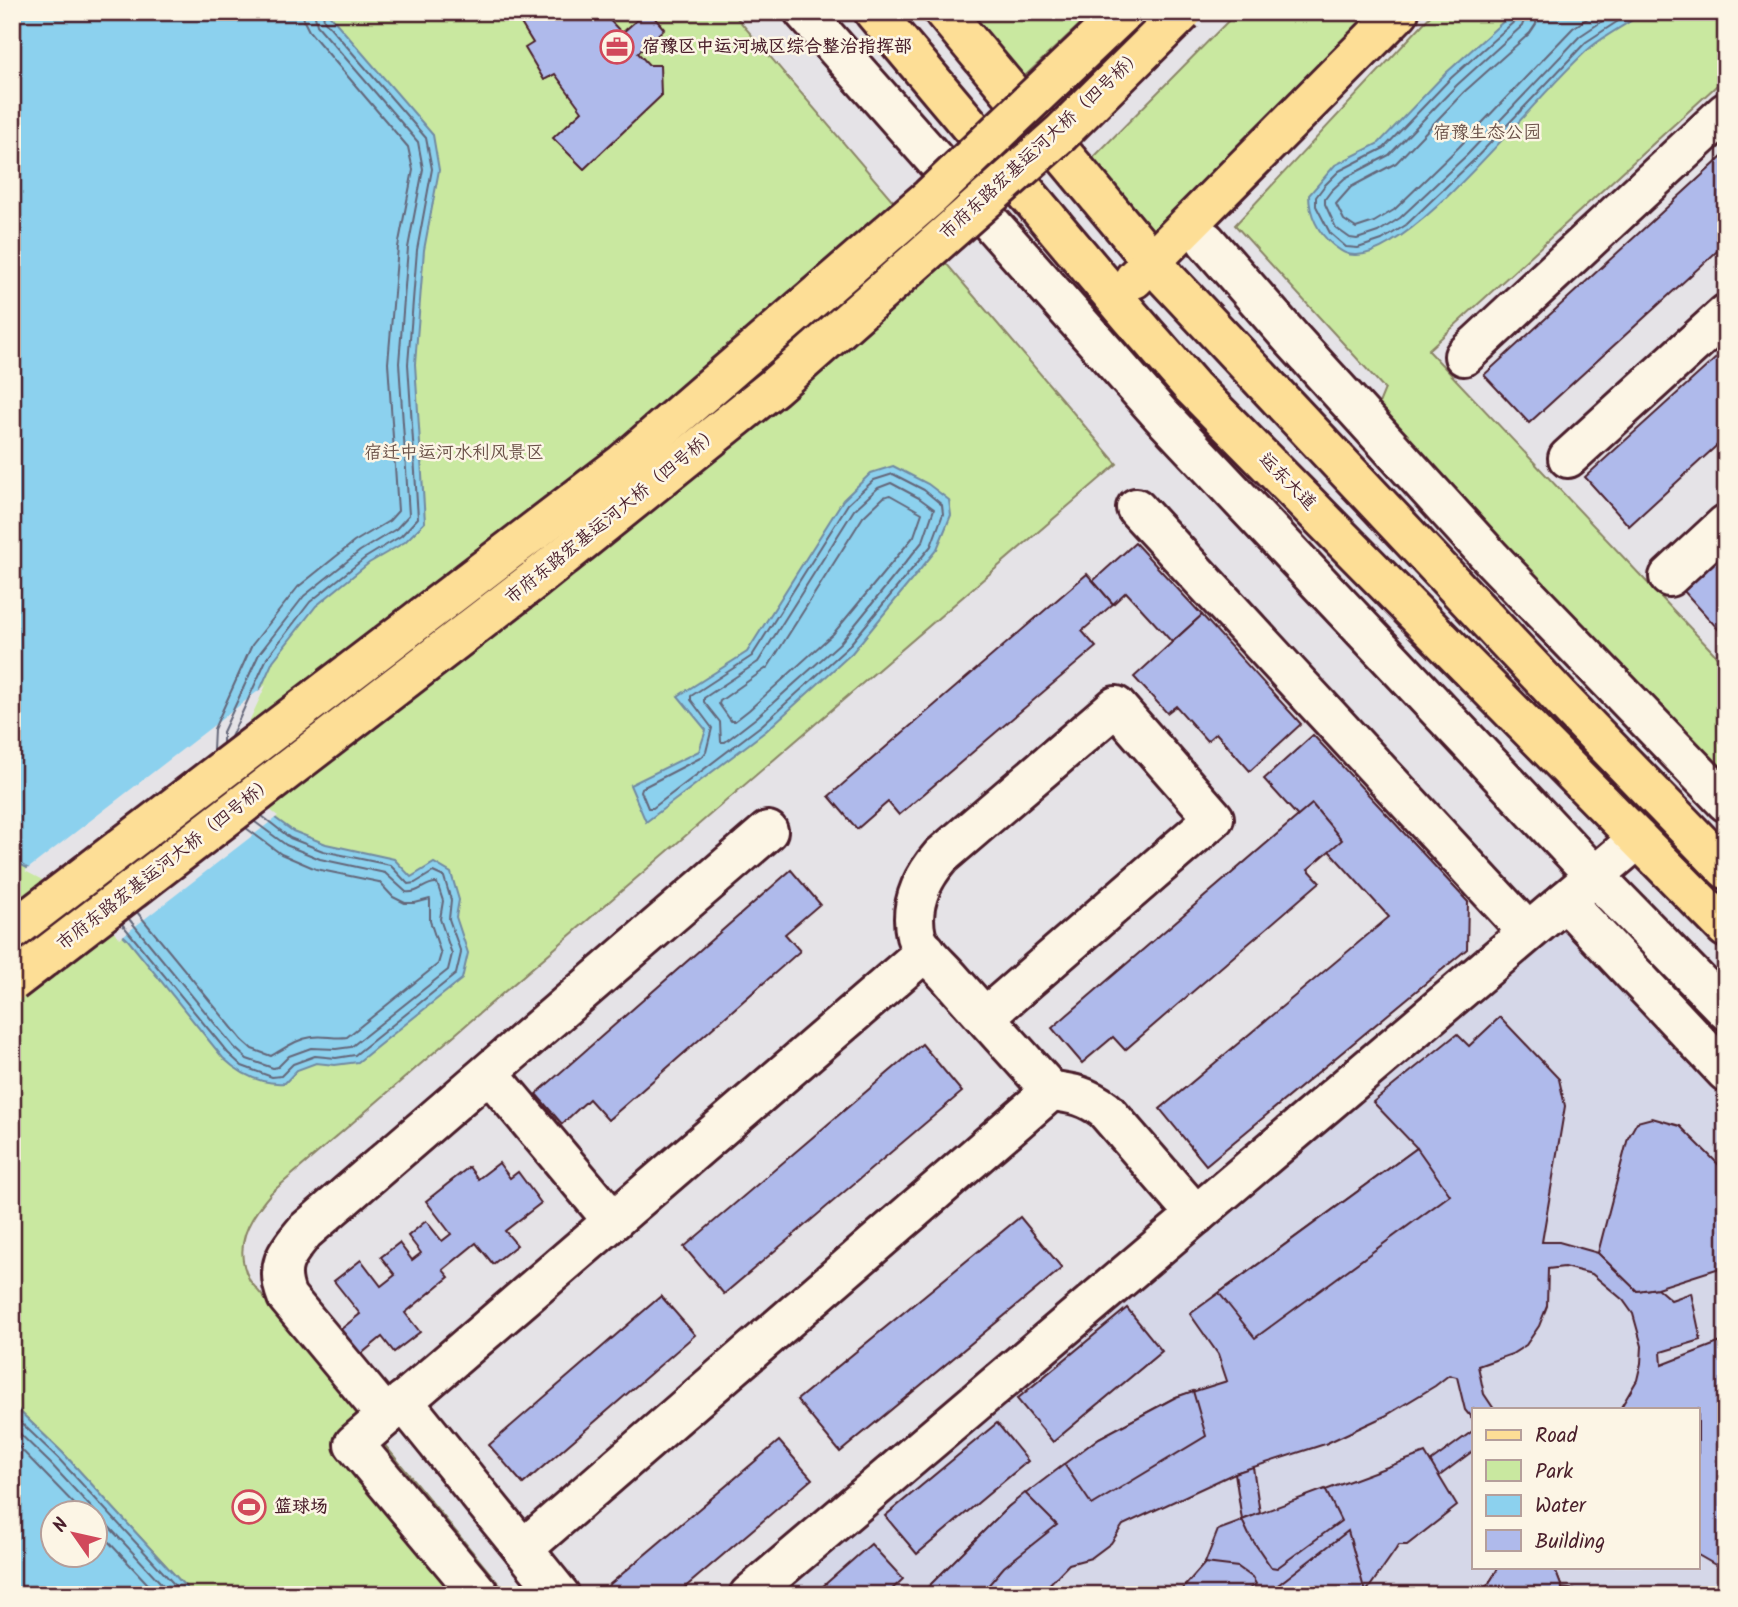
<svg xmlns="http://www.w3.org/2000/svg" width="1738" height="1607" viewBox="0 0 1738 1607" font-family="Kalam,'LXGW WenKai TC',sans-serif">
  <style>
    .built { fill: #d5d7e8; fill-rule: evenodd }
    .green { fill: #c9e8a0; stroke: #8a8466; stroke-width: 2 }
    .water { fill: #8cd1ee; stroke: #728aa0; stroke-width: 2; fill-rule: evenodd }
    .pier { fill: #e5e3e7 }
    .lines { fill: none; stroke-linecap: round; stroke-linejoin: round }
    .shore { stroke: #646679; stroke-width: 2 }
    .building { fill: #afbaeb; stroke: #4a1f2b; stroke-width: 2 }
    .minor-casing { stroke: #4a1f2b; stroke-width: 44 }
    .major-casing { stroke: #4a1f2b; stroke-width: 44 }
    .minor { stroke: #fcf5e5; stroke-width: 38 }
    .major { stroke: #fdde96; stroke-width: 38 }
    .major-bridge-casing { stroke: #4a1f2b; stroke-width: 44; stroke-linecap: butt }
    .major-bridge { stroke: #fdde96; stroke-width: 38 }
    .labels { text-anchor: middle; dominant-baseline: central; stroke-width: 5; stroke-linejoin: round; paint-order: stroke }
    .poi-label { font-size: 18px; font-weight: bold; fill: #4a1f2b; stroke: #fcf5e5; text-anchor: start }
    .park-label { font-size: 18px; fill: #6a5148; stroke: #fcf5e5 }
    .street-label { font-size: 18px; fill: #4a1f2b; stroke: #fcf5e5 }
  </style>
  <rect width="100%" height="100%" fill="#e5e3e7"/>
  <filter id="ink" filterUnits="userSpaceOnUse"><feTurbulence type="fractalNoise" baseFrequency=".0143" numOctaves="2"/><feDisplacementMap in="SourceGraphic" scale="14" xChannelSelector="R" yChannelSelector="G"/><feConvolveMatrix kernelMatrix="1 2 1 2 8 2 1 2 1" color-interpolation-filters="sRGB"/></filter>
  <g filter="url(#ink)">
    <path class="built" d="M1585 892 1726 1037V1595H758ZM1474 1409H1698V1567H1474Z"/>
    <g class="green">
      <path d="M12 12H732L1117 464 271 1193C248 1220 232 1247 250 1281L508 1595H193L63 1453 12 1404Z"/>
      <polygon points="964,12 1093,12 1011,89"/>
      <polygon points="1237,12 1378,12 1146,239 1086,165"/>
      <polygon points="1434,12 1726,12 1726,77 1428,350 1726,666 1726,788 1375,413 1385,389 1235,225"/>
    </g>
    <g class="water">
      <path d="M12 12H327L433 135 439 170 424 250 415 364 425 522 405 542 369 563 316 606 273 661 238 739 246 785 267 812 293 831 326 844 394 859 411 877 434 863 451 873 459 900 456 917 468 953 462 979 358 1062 335 1065 316 1063 297 1070 285 1083C260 1085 240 1074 223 1058L128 940 87 900 12 860Z"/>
      <path d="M1514 12H1645C1627 24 1607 34 1591 47 1539 90 1419 252 1357 255 1347 256 1341 251 1333 245 1318 233 1309 214 1309 195L1335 165 1379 143 1446 73Z"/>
      <polygon points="893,466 928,484 949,500 951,515 937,549 852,653 766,731 646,822 630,785 699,751 706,730 678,696 747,652 843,500 871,473"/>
      <path d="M12 1404 63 1453 193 1595H12ZM52 1512H94V1554H52Z"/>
    </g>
    <polygon class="pier" points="266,685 241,739 249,783 270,810 278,816 120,938 85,902 25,871"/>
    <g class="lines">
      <g class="shore">
        <polyline points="1518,12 1516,20 1451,78 1384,148 1339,171 1325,185 1316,197 1316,206 1330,233 1346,247 1358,248 1382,240 1406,225 1473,161 1586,42 1632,12"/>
        <polyline points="1527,12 1522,26 1457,85 1389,155 1345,178 1331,191 1325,199 1325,204 1336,228 1350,238 1357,239 1378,232 1400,218 1467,155 1580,36 1616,12"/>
        <polyline points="1537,12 1536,24 1530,33 1464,92 1396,163 1351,187 1336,204 1344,220 1356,228 1374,222 1394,210 1459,147 1573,28 1597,12"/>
        <polygon points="893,474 924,490 942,505 943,514 931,546 847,648 762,725 653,808 648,808 641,791 642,788 702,757 706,752 712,728 691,700 691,696 752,656 848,504 874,480"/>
        <polygon points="891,483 919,498 934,509 923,541 841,642 756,718 725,742 721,742 720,722 704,702 704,698 758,662 854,510 878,488"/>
        <polygon points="890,495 922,513 914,536 833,634 749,710 735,721 731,721 719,704 720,701 768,667 863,517 884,497"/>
        <polyline points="231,737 267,658 310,602 365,558 401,536 418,518 408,364 417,250 432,169 426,138 324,20 323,12"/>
        <polyline points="223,743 223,732 259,654 304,596 360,551 396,529 409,515 399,363 408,248 423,169 418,142 317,25 314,12"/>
        <polyline points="213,750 214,729 252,645 298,587 354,542 389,521 398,511 388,363 398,247 413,170 408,147 309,31 304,21 303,12"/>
        <path d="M137 912 242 1040 252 1049 271 1056C284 1049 296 1039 312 1037 324 1035 335 1039 347 1037L438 964 441 954 430 921V899L415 903H405L393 897 379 882 316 869 281 854 246 828"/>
        <path d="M129 919 234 1047 247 1059 273 1068 278 1067 289 1056 311 1048 336 1049 351 1047 448 970 452 954 440 919 443 901 437 883C425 882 419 894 406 892L385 873 320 859 286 845 255 822"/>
        <polyline points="122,924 228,1053 242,1066 272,1077 281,1076 293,1064 315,1056 336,1058 355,1055 456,974 461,953 449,919 451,900 444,877 433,872 415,883 408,884 390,865 323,851 290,838 262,816"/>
        <polyline points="12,1414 58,1458 184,1595"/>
        <polyline points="12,1426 51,1464 172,1595"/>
        <polyline points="12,1440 82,1512"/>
        <polyline points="94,1526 158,1595"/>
      </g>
    </g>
    <g class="building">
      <polygon points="514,12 602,12 622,33 646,12 650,12 664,29 638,53 649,65 660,65 661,96 584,169 553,138 582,111 555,74 544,80 525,48 533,43"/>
      <polygon points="1722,157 1726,161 1726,243 1529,423 1484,375"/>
      <polygon points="1726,349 1726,437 1629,526 1585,477"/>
      <polygon points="1135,543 1202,615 1172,642 1126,592 1113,604 1093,581"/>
      <polygon points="1726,551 1726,638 1683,590"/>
      <polygon points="1087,574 1113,604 1082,631 1096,647 899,815 888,802 857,829 829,796"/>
      <polygon points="1202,615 1301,724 1250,771 1216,733 1207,741 1176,706 1167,713 1134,677"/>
      <polygon points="1313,735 1468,902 1467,949 1206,1165 1160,1109 1389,917 1264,779"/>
      <polygon points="1312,804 1342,840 1308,869 1320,882 1125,1050 1113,1037 1082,1063 1052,1028"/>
      <polygon points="791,870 820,904 785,934 800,951 608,1120 589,1099 562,1124 536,1094"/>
      <polygon points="1500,1017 1559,1079 1565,1106 1542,1242 1559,1242 1598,1253 1637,1291 1657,1288 1671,1300 1691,1293 1701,1340 1661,1352 1662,1365 1726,1340 1726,1571 1698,1555 1698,1409 1620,1409 1637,1380 1641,1363 1642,1346 1633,1314 1623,1300 1592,1274 1564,1267 1548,1269 1547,1306 1539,1326 1526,1345 1512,1354 1478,1366 1484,1394 1494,1409 1474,1409 1474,1421 1465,1410 1457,1377 1449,1375 1435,1386 1385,1416 1325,1444 1235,1473 1123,1525 1111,1543 1091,1558 1069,1564 1039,1595 920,1595 1008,1507 1099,1438 1176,1397 1227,1381 1218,1354 1190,1314 1417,1148 1373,1102 1457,1034 1469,1046"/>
      <polygon points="922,1044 962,1092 724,1294 684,1247"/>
      <polygon points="1652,1118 1680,1126 1726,1172 1726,1266 1657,1288 1637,1291 1598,1253 1628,1138 1637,1122"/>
      <polygon points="1417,1148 1450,1195 1255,1338 1219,1293"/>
      <polygon points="499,1163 510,1178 518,1172 541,1203 505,1231 517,1245 493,1264 476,1243 443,1270 449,1277 405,1313 420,1332 394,1352 382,1337 350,1363 330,1338 360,1314 334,1281 361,1260 381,1286 395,1275 381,1257 399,1243 412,1260 421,1253 408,1236 426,1221 442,1241 451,1234 426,1201 469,1167 478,1179"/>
      <polygon points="1020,1217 1062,1268 840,1452 797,1400"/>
      <polygon points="661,1296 695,1335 523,1484 489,1445"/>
      <polygon points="1127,1308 1162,1351 1053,1442 1017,1399"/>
      <polygon points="1193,1391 1206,1436 1092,1505 1064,1464 1099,1438 1176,1397"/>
      <polygon points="997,1423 1028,1461 917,1554 885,1516"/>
      <polygon points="1474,1430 1474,1450 1438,1477 1430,1462"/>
      <polygon points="779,1441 812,1479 676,1595 605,1595 602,1591"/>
      <polygon points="1425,1453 1457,1506 1407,1545 1399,1545 1364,1595 1177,1595 1205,1563 1218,1530"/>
      <polygon points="1253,1467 1260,1513 1242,1520 1235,1473"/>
      <polygon points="1325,1489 1341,1521 1277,1568 1271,1567 1249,1535 1242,1520"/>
      <polygon points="1025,1493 1057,1525 1004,1567 980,1595 932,1595 925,1590 1008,1507"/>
      <polygon points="1348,1531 1365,1592 1364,1595 1265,1595"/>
      <polygon points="871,1544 903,1579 886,1595 813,1595"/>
      <polygon points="1205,1563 1238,1567 1252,1577 1256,1584 1241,1595 1177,1595"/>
      <polygon points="1499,1567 1554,1567 1562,1588 1614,1595 1485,1595 1486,1588"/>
      <polygon points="1499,1567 1554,1567 1562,1588 1561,1595 1485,1595 1486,1588"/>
    </g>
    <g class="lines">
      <defs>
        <g id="minor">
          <polyline points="804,12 1161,415 1595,876 1726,1010"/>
          <polyline points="1206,241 1291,338 1492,559 1726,802"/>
          <polyline points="1464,356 1726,112"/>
          <polyline points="1568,458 1726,314"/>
          <polyline points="1136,508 1528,932"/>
          <polyline points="1669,577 1726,524"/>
          <polyline points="1565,901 1726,1072"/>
          <polyline points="489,1073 613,1221"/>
          <path d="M1051 1091C1072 1093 1087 1096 1105 1110L1196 1215"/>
          <polyline points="403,1401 560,1595"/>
          <path d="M386 1416 287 1297C275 1267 285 1255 305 1231L768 831"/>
          <path d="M523 1549 1051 1091C1017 1053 983 1016 950 978 940 966 920 950 916 936 909 905 921 879 941 856L1116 706 1214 818 985 1017"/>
          <polyline points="480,1595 354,1444 926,951"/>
          <polyline points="749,1595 1638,839"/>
        </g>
        <g id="major">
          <polyline points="874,12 1130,316 1192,387 1726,928"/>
          <polyline points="944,12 1167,279 1569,707 1726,869"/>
          <polyline points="1134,279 1399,12"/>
        </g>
      </defs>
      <use href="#minor" class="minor-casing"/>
      <use href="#major" class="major-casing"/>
      <use href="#minor" class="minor"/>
      <use href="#major" class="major"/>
      <defs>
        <g id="major-bridge">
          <polyline points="12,931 622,464 930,197 1124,12"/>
          <polyline points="12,982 534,580 774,387 1061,133 1183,12"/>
        </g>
      </defs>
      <use href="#major-bridge" class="major-bridge-casing"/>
      <use href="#major-bridge" class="major-bridge"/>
    </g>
  </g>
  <defs>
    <symbol id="office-ring" viewBox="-11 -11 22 22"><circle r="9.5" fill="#fcf5e5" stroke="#d1495b" stroke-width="1.5"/><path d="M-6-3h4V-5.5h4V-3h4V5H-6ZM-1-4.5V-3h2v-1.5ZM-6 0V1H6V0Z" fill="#d1495b"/></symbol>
    <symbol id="stadium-ring" viewBox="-11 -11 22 22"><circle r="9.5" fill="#fcf5e5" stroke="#d1495b" stroke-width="1.5"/><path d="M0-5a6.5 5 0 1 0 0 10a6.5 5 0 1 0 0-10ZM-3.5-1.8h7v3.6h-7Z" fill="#d1495b"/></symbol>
  </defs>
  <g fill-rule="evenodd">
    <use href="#office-ring" x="598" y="28" width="38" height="38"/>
    <use href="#stadium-ring" x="230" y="1488" width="38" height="38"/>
  </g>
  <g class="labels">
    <g class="poi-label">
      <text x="642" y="47">宿豫区中运河城区综合整治指挥部</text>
      <text x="274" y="1507">篮球场</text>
    </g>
    <g class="park-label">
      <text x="1487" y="133">宿豫生态公园</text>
      <text x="454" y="453">宿迁中运河水利风景区</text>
    </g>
    <g class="street-label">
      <text transform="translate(1042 145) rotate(-43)">市府东路宏基运河大桥（四号桥）</text>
      <text transform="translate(1287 482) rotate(45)">运东大道</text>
      <text transform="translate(613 516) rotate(-39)">市府东路宏基运河大桥（四号桥）</text>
      <text transform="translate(166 864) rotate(-38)">市府东路宏基运河大桥（四号桥）</text>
    </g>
  </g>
  <rect width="1738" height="1607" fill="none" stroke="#fcf5e5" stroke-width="42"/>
  <rect x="21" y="21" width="1696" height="1565" fill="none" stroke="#4a1f2b" stroke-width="2.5" filter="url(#ink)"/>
  <rect x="1472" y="1408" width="228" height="161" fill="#fcf5e5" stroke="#b59f9b" stroke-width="2"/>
  <rect x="1486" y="1430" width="35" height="10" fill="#fdde96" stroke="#b59f9b" stroke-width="2"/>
  <text x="1535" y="1442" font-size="21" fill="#4a1f2b">Road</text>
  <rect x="1486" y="1460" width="35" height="21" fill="#c9e8a0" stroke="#b59f9b" stroke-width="2"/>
  <text x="1535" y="1478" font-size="21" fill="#4a1f2b">Park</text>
  <rect x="1486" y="1495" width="35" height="21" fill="#8cd1ee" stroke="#b59f9b" stroke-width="2"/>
  <text x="1535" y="1512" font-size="21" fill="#4a1f2b">Water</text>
  <rect x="1486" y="1530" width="35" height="21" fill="#afbaeb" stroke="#b59f9b" stroke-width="2"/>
  <text x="1535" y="1548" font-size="21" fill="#4a1f2b">Building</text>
  <g transform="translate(74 1534) rotate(304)"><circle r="33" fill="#fcf5e5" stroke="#b59f9b" stroke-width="2"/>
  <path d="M0-5L12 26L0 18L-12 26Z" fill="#d1495b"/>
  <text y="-10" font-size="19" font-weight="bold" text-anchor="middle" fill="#4a1f2b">N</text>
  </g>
</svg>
